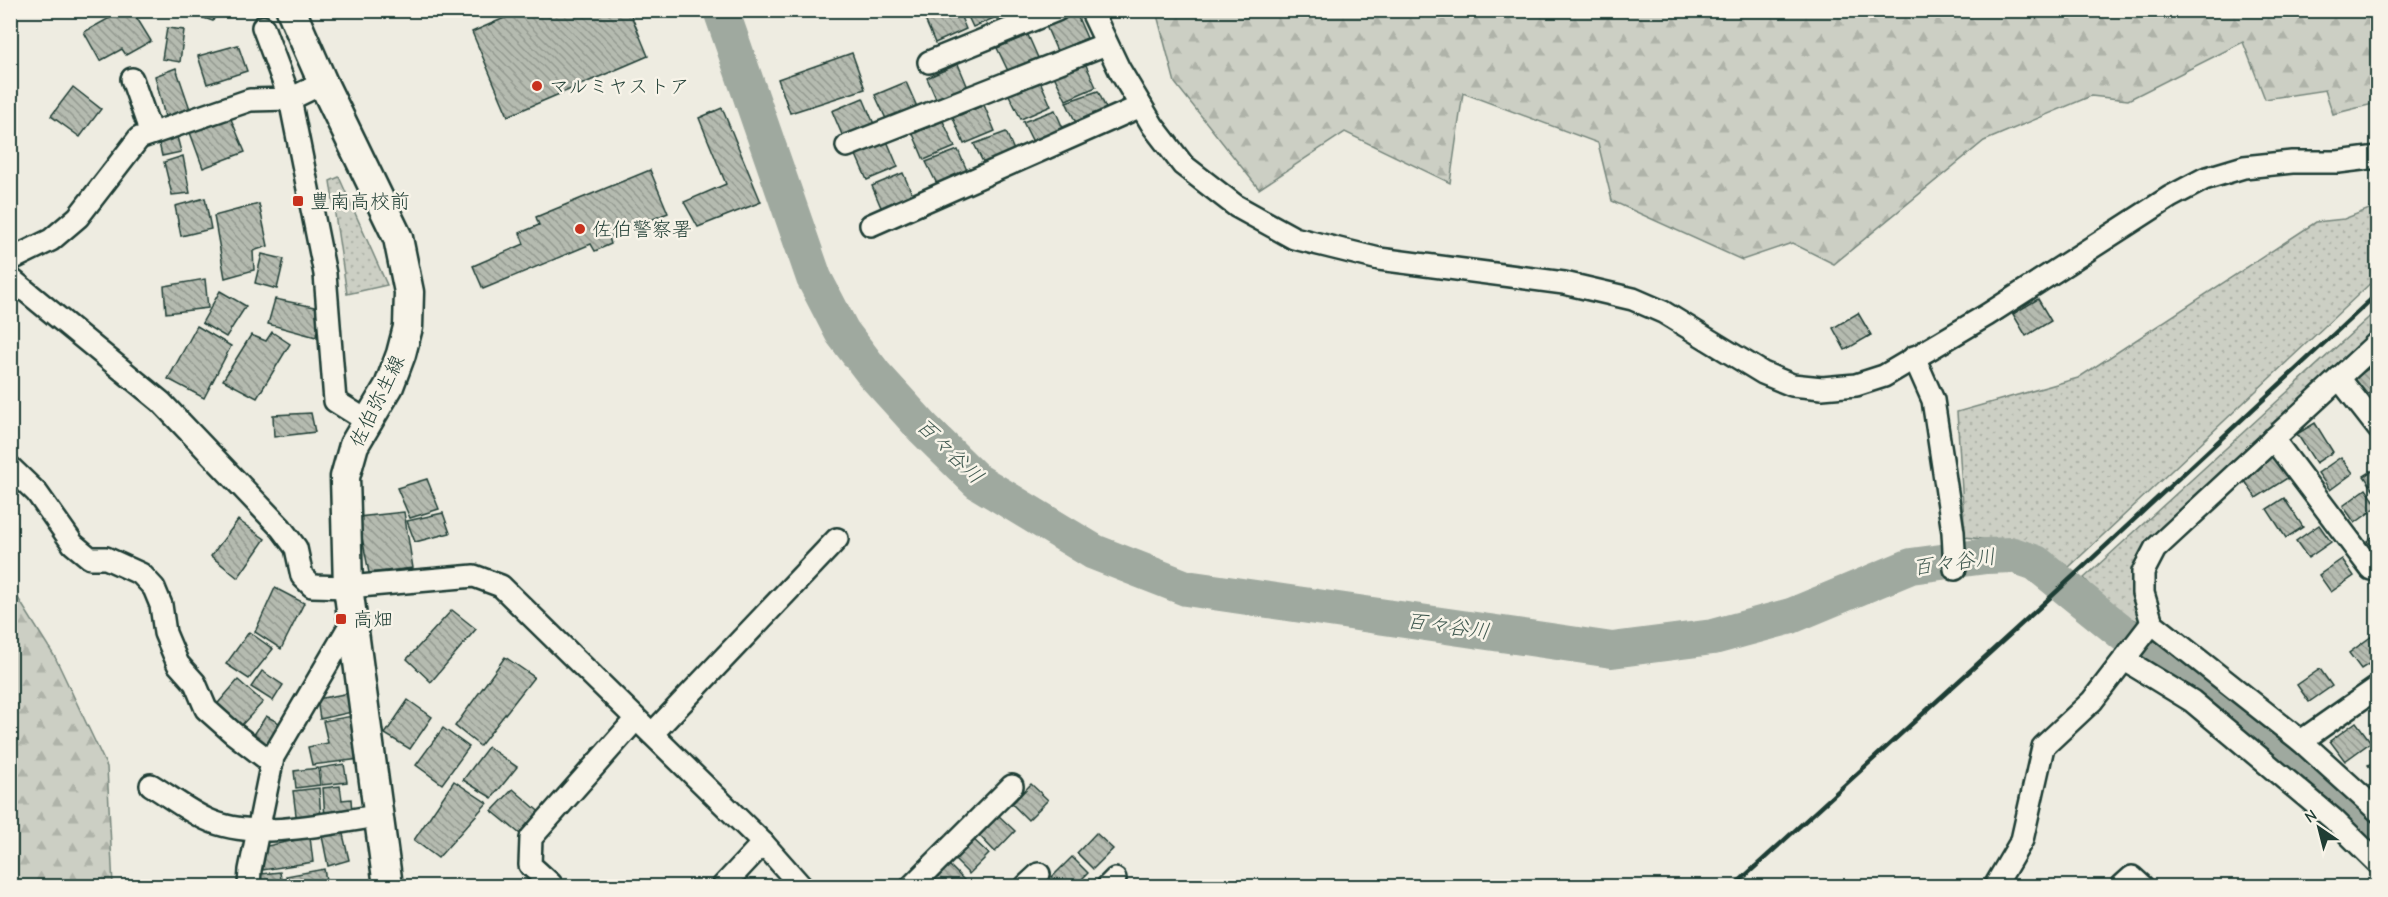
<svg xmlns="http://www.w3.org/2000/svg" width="2388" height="897" viewBox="0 0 2388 897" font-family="'Comic Neue','Klee One',sans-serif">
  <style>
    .grass { fill: url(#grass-dots); stroke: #76867c; stroke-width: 1.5 }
    .forest { fill: url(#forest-firs); stroke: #76867c; stroke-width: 1.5 }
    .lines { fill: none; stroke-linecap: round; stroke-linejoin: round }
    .river { stroke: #9fa99f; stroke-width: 36 }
    .building { fill: url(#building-back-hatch); stroke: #1f3d34; stroke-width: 1.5 }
    .minor-casing { stroke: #1f3d34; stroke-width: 26 }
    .secondary-casing { stroke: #1f3d34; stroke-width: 33 }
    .minor { stroke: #f7f3e8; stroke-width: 21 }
    .secondary { stroke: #f7f3e8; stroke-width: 28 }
    .rail { stroke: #1f3d34; stroke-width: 4.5 }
    .poi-dot { fill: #c8321e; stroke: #f7f3e8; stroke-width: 2 }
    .labels { text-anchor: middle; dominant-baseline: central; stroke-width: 5; stroke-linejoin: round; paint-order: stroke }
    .poi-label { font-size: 20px; fill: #1f3d34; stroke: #f7f3e8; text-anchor: start }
    .street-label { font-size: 20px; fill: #1f3d34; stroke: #f7f3e8 }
    .water-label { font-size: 21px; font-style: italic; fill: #3f584f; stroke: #f7f3e8 }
  </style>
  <defs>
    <pattern id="grass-dots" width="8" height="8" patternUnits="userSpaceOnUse" patternTransform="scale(1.5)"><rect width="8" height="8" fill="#cccfc4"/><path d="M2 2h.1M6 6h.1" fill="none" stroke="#afb3a9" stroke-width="1.8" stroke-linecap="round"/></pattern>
    <pattern id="forest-firs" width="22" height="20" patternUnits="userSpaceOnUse" patternTransform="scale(1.5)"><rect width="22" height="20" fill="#cccfc4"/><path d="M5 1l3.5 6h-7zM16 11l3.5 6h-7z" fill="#afb3a9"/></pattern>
    <pattern id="building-back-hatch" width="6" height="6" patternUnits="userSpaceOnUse" patternTransform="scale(1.5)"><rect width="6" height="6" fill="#b5bbb0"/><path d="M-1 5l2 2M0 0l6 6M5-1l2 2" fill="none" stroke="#939990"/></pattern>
  </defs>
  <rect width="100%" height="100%" fill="#eeece1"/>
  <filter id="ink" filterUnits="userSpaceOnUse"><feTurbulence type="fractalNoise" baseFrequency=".0167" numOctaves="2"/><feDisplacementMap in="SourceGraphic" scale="12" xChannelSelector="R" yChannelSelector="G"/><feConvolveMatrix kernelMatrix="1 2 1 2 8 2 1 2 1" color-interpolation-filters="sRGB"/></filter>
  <g filter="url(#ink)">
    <g class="grass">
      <polygon points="339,177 387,285 347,294 330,181"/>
      <polygon points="2377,206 2377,277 2069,567 2029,545 1965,537 1957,412 2078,378 2316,222 2344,219"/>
      <polygon points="2377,310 2377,334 2155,541 2144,624 2111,609 2084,578"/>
    </g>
    <g class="forest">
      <polygon points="1156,11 2377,11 2377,103 2333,114 2325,90 2265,99 2243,42 2128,100 2091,96 1984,141 1834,264 1792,243 1742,260 1612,201 1598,143 1463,93 1450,183 1345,132 1259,189 1175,83"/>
      <polygon points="11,587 55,657 107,767 113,886 11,886"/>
    </g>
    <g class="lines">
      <polyline class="river" points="721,10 814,278 842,332 874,374 923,428 977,481 1094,552 1186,588 1612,650 1713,637 1791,616 1911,566 1986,556 2013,555 2036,563 2124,634 2252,723 2378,838"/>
    </g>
    <g class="building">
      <polygon points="124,10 132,10 151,41 126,55 122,49 100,61 84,32"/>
      <polygon points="180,10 217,10 213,21"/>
      <polygon points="523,10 629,10 648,56 508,116 472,32"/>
      <polygon points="939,10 958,10 966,29 935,43 924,17"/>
      <polygon points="965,10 1002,10 1003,14 973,27"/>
      <polygon points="1076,13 1087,38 1057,51 1046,26"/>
      <polygon points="167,28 184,30 180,62 162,59"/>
      <polygon points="1028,35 1039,60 1009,73 997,48"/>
      <polygon points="238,45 247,71 207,84 198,56"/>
      <polygon points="852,53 865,89 790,113 778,79"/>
      <polygon points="1085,63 1096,87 1066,100 1053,74"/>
      <polygon points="958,64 969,90 938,103 927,78"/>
      <polygon points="176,68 190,109 165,117 155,76"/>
      <polygon points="1040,81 1051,106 1021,119 1008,93"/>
      <polygon points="906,82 917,107 887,121 875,95"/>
      <polygon points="73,87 101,109 80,137 51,116"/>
      <polygon points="1098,91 1109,115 1079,129 1066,102"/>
      <polygon points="863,98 874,124 843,137 832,111"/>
      <polygon points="984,105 995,131 964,144 953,118"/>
      <polygon points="722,108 761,202 698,227 684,202 726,184 699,118"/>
      <polygon points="1055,110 1066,135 1036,148 1023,122"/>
      <polygon points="228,112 245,152 203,168 188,127"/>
      <polygon points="943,121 955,147 924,160 913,134"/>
      <polygon points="175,129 181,152 162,156 157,134"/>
      <polygon points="1006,132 1017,157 987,170 974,144"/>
      <polygon points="887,141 898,167 867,180 856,155"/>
      <polygon points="958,150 969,175 939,188 926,162"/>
      <polygon points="183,156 190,193 172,195 164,162"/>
      <polygon points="650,170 668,213 609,237 611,244 595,251 591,244 483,289 473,266 524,244 520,233 539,225 536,217"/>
      <polygon points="903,173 914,198 883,212 872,186"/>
      <polygon points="205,198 211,229 181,236 175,206"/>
      <polygon points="259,204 268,246 253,251 254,270 225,278 214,216"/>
      <polygon points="262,254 284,259 277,289 255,283"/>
      <polygon points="205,279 208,308 166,313 164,286"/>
      <polygon points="220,291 246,306 226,337 202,323"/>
      <polygon points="275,299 320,308 316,337 268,324"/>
      <polygon points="2038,299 2051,321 2026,336 2013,314"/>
      <polygon points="1858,313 1871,335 1845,350 1833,328"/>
      <polygon points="197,326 231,346 204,398 168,379"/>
      <polygon points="272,332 290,344 257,398 223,380 251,335 266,341"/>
      <polygon points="2376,363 2378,388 2365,396 2353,380"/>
      <polygon points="311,413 315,432 274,437 273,415"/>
      <polygon points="2315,423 2333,452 2316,463 2297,434"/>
      <polygon points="2274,453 2289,477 2256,498 2241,475"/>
      <polygon points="2341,457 2353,473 2330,490 2318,473"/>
      <polygon points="2378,467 2378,492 2376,493 2364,476"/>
      <polygon points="427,479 439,509 410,518 397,488"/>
      <polygon points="2366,489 2378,506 2355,523 2343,506"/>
      <polygon points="2284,498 2303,527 2286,538 2267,509"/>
      <polygon points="404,512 413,568 369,573 358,517"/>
      <polygon points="443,513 450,533 415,542 407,521"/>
      <polygon points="238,520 265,539 238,578 211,556"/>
      <polygon points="2319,525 2331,542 2308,558 2296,541"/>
      <polygon points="2378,533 2378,555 2367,541"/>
      <polygon points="2342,559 2354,576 2331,592 2319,575"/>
      <polygon points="275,588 304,603 281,649 255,632"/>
      <polygon points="452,610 476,629 431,682 407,659"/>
      <polygon points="249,632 273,649 249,679 226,664"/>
      <polygon points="2372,636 2378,644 2378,658 2361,669 2349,653"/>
      <polygon points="505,657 534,677 480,746 455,726"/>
      <polygon points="2320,669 2332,686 2309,702 2297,685"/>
      <polygon points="262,671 283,685 273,701 251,687"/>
      <polygon points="238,680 263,702 237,730 213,709"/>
      <polygon points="350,693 352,712 320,719 317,699"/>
      <polygon points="408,700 432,717 410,749 385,734"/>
      <polygon points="266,716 287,727 272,755 250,741"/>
      <polygon points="353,716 360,759 312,765 308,747 328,743 323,721"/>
      <polygon points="2356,722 2371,742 2345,761 2330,741"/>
      <polygon points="443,728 469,747 442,784 416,765"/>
      <polygon points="488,747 517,767 492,798 463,780"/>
      <polygon points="2378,759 2378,779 2368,765"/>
      <polygon points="344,764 347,782 322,785 320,768"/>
      <polygon points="318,768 320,785 296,788 294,771"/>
      <polygon points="454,781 487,803 438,858 414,840"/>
      <polygon points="1031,784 1048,800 1028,820 1012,804"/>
      <polygon points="340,786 342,800 351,799 352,815 325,819 323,788"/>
      <polygon points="319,788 321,820 297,823 293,791"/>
      <polygon points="513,789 544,816 525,838 492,811"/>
      <polygon points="998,815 1015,831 995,852 979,835"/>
      <polygon points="342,830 349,860 328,866 321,831"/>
      <polygon points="1096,833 1113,849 1093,869 1077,853"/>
      <polygon points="310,837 313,862 263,870 262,847"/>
      <polygon points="972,838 989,854 969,874 953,858"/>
      <polygon points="1072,857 1088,873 1075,886 1062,886 1052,877"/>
      <polygon points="949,865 965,881 960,886 931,886 929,885"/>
      <polygon points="324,869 327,886 288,886 286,876"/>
      <polygon points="280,872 282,886 262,886 261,874"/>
    </g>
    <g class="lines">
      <defs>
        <g id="minor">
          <polyline points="1091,10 1119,69 1153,126 1183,165 1236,206 1294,238 1379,259 1564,283 1633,299 1663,312 1763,373 1792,385 1822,388 1856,385 1884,376 1987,315 2170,197 2204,179 2244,167 2292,162 2338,162 2378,157"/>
          <polyline points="929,62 1057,10"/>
          <polyline points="132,79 151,133"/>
          <polyline points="323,83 290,99 325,274 335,401 367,421"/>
          <polyline points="847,146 1106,44"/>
          <polyline points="871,225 1141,106"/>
          <polyline points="10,260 51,240 78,217 139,138 250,100 290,99 263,27"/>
          <polyline points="10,278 161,402 281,528 296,548 302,576 312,586 348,587 474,576 501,586 763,843 801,886"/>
          <polyline points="2378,342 2155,549 2143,572 2143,593 2152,623 2301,741 2378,811"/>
          <polyline points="1914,357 1933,400 1953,532 1955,569"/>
          <polyline points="2339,378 2378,428"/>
          <polyline points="2273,439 2371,569"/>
          <polyline points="10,467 37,493 73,544 90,558 106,558 141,574 154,588 161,605 165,633 178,664 195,683 206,709 233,733 272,763"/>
          <polyline points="2125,660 2192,701 2333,819 2378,863"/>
          <polyline points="652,734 837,539"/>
          <polyline points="2301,741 2378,687"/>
          <path d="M151 785C169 796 187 810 206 819 254 842 327 823 378 816"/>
          <polyline points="249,886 250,870 273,757 353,620"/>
          <polyline points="550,886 551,884 530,865 531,838 636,719"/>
          <polyline points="723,886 763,843"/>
          <polyline points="912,886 1012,786"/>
          <polyline points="1026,886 1039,874"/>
          <polyline points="1108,886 1115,879"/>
          <polyline points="1995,886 2022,840 2043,747 2092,701 2152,623"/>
          <polyline points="2122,886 2132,877 2142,886"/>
        </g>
        <polyline id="secondary" points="291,10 323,83 398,238 409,292 408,327 401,354 389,386 354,445 345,477 348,587 388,886"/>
      </defs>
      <use href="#minor" class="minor-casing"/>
      <use href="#secondary" class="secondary-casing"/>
      <use href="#minor" class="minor"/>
      <use href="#secondary" class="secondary"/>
      <polyline class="rail" points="1734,886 2040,607 2378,293"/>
    </g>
  </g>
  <g class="poi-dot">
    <circle cx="537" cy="86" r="6"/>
    <rect x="292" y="195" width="12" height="12" rx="3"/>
    <circle cx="580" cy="229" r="6"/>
    <rect x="335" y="613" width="12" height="12" rx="3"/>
  </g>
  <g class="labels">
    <g class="poi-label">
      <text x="549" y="86">マルミヤストア</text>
      <text x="310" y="201">豊南高校前</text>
      <text x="592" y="229">佐伯警察署</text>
      <text x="353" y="619">高畑</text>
    </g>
    <g class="street-label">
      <text transform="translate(377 401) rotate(-64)">佐伯弥生線</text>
    </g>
    <g class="water-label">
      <text transform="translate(950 451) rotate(44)">百々谷川</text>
      <text transform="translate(1954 562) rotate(-8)">百々谷川</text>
      <text transform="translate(1448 626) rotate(8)">百々谷川</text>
    </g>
  </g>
  <rect width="2388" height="897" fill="none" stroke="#f7f3e8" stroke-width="36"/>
  <rect x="18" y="18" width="2352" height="861" fill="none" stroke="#1f3d34" stroke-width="2" filter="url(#ink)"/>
  <g transform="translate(2319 828) rotate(325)" stroke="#f7f3e8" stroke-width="4.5" paint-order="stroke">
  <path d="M0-4.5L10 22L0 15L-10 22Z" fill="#1f3d34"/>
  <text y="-9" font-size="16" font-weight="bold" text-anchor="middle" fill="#1f3d34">N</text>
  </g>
</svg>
